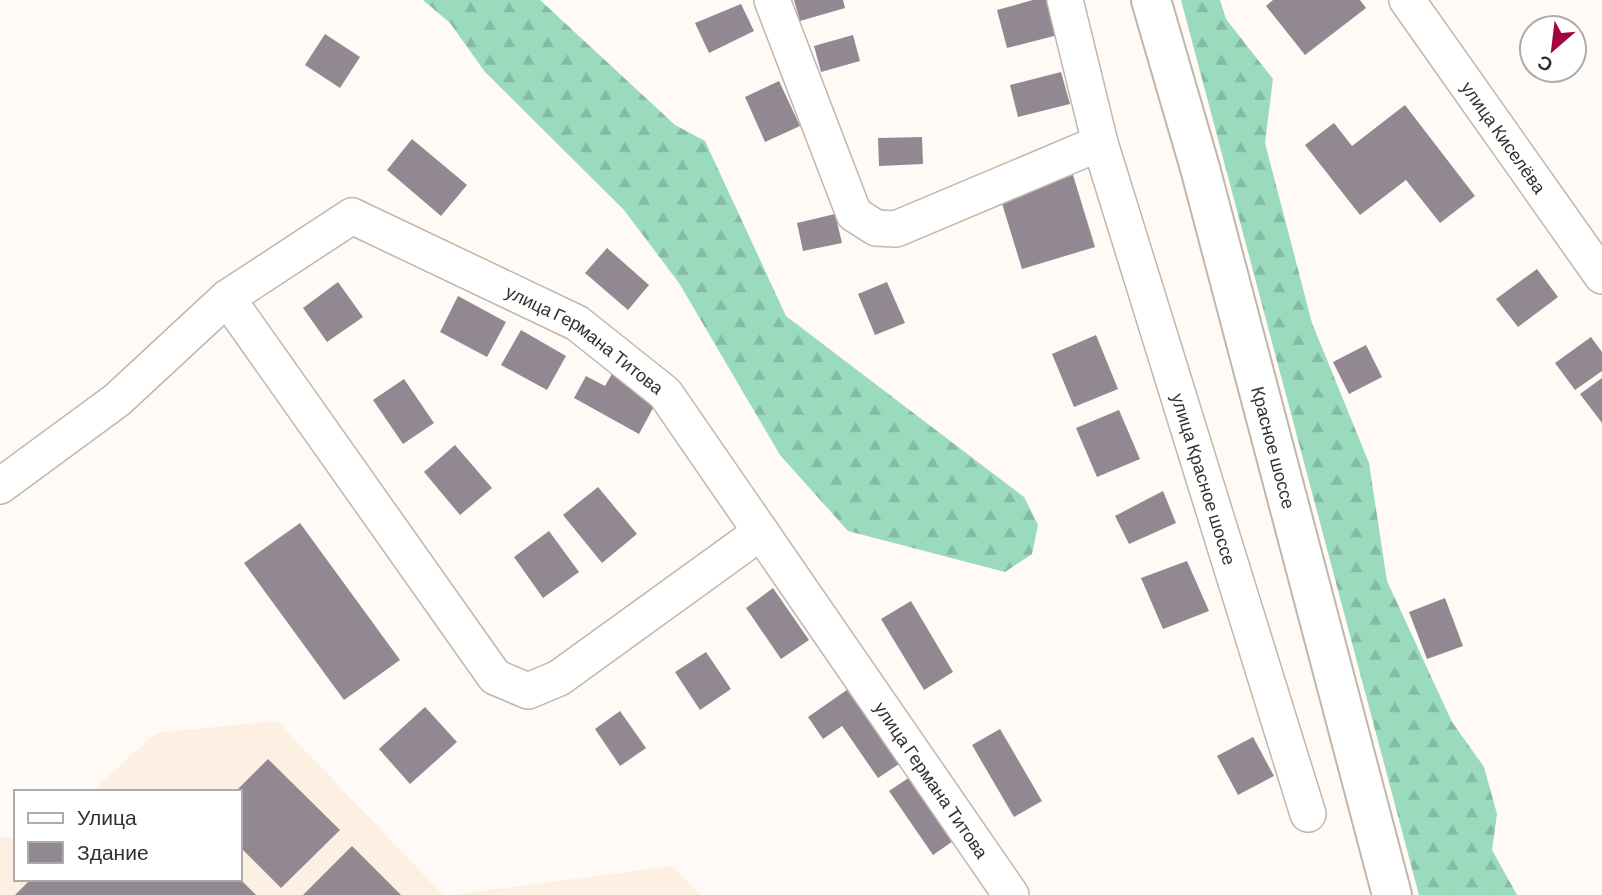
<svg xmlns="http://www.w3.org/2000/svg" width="1602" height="895" viewBox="0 0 1602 895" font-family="Barlow,sans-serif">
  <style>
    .built { fill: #fdefe2 }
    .forest { fill: url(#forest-firs) }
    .building { fill: #928891 }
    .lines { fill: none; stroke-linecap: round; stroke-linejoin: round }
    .minor-casing { stroke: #c0b6ac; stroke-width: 38 }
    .major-casing { stroke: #c0b6ac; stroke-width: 42 }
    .minor { stroke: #fff; stroke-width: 35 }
    .major { stroke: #fff; stroke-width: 38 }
    .labels { text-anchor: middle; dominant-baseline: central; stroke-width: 5; stroke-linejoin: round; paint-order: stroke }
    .street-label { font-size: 18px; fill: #34302c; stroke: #fff }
  </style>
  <defs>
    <pattern id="forest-firs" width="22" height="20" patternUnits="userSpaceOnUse" patternTransform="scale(1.75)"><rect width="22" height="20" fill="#9adabd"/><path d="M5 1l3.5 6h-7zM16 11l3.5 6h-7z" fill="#85bba3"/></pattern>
  </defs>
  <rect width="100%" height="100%" fill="#fffaf6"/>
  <g class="built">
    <polygon points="277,721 443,895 0,895 0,836 16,840 16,879 240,879 240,792 91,792 156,733"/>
    <polygon points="672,866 700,895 454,895"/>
  </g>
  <g class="forest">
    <polygon points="423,0 540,0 675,125 705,141 786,316 1024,497 1038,525 1032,554 1005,572 848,531 780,455 679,283 624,210 485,72 450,23"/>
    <polygon points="1181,0 1220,0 1226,19 1273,79 1265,143 1312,323 1369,463 1387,581 1452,722 1484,767 1497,814 1492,850 1517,895 1419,895"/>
  </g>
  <g class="building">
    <polygon points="794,0 843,0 845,8 800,21"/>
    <polygon points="1033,0 1049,0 1058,35 1007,48 997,10"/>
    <polygon points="1273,0 1360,0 1366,8 1305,55 1266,6"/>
    <polygon points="741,4 754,31 709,53 695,23"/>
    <polygon points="325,34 360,57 340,88 305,65"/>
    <polygon points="853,35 860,61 821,72 814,46"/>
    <polygon points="1061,72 1070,104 1018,117 1010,85"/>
    <polygon points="779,81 800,126 765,142 745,97"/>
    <polygon points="1405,105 1475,196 1440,223 1406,180 1360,215 1305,145 1334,123 1352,146"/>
    <polygon points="922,137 923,164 879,166 878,138"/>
    <polygon points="412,139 467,185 441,216 387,170"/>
    <polygon points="1073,175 1095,247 1022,269 1000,197"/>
    <polygon points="835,214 842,243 803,251 797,223"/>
    <polygon points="607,248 649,285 628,310 585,273"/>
    <polygon points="1537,269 1558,297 1518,327 1496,299"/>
    <polygon points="338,282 363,317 327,342 303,308"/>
    <polygon points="887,282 905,323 875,335 858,294"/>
    <polygon points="458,296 506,322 487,357 440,332"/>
    <polygon points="521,330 566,356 547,390 501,365"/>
    <polygon points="1096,335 1118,389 1074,407 1052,354"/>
    <polygon points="1591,337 1602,352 1602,371 1575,390 1555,363"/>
    <polygon points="1366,345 1382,377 1349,394 1333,362"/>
    <polygon points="613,372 659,397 639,434 574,398 586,376 605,386"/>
    <polygon points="1602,378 1602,423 1580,394"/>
    <polygon points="404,379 434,423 403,444 373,400"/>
    <polygon points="1119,410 1140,459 1097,477 1076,428"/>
    <polygon points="455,445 492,488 460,515 424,472"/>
    <polygon points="598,487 637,534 602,563 563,515"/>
    <polygon points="1163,491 1176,523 1129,544 1115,516"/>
    <polygon points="300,523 400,660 344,700 244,563"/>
    <polygon points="549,531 579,572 543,598 514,557"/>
    <polygon points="1187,561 1209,611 1163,629 1141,578"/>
    <polygon points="773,588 809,640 781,659 746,608"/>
    <polygon points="1445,598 1463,646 1427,659 1409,612"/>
    <polygon points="911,601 953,672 924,690 881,619"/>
    <polygon points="706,652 731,689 700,710 675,672"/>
    <polygon points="854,685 905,760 878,778 842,726 823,739 808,717"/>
    <polygon points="425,707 457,742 410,784 379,749"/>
    <polygon points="620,711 646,748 620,766 595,729"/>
    <polygon points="1000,729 1042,801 1014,817 972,745"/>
    <polygon points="1253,737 1274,776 1238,795 1217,756"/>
    <polygon points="268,759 340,830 281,888 240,847 240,792 235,792"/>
    <polygon points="913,775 956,839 933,855 889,791"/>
    <polygon points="352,846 401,895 303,895"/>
    <polygon points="31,879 240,879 256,895 15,895"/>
  </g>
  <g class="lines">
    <defs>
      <g id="minor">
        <polyline points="772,0 854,214 876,228 896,229 1100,143"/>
        <path id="s1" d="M1065 0 1100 143 1308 814"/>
        <path id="s2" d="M1407 0 1602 276"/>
        <polyline points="227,298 495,677 528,691 559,678 761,532"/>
        <path id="s3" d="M0 486 117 400 227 298 352 216 577 323 665 393 1011 895"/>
      </g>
      <g id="major">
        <path id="s4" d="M1151 0 1200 168 1392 895"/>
      </g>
    </defs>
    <use href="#minor" class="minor-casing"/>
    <use href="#major" class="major-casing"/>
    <use href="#minor" class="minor"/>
    <use href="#major" class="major"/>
  </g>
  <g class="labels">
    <g class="street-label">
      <text stroke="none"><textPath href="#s2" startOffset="168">улица Киселёва</textPath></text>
      <text stroke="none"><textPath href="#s3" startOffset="709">улица Германа Титова</textPath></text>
      <text stroke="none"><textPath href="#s4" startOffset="464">Красное шоссе</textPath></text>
      <text stroke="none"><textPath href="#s1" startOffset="499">улица Красное шоссе</textPath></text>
      <text stroke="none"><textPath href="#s3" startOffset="1276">улица Германа Титова</textPath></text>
    </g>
  </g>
  <rect x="14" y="790" width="228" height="91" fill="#ffffff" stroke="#aeacab" stroke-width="2"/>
  <rect x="28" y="813" width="35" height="10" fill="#ffffff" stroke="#aeacab" stroke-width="2"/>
  <text x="77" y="825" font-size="21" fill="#34302c">Улица</text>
  <rect x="28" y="842" width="35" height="21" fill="#928891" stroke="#aeacab" stroke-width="2"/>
  <text x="77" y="860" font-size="21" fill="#34302c">Здание</text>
  <g transform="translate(1553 49) rotate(208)"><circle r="33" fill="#ffffff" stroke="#aeacab" stroke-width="2"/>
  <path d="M0-5L12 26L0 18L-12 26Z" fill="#a2053d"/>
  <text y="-10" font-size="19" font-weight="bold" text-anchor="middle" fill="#34302c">С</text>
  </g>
</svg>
